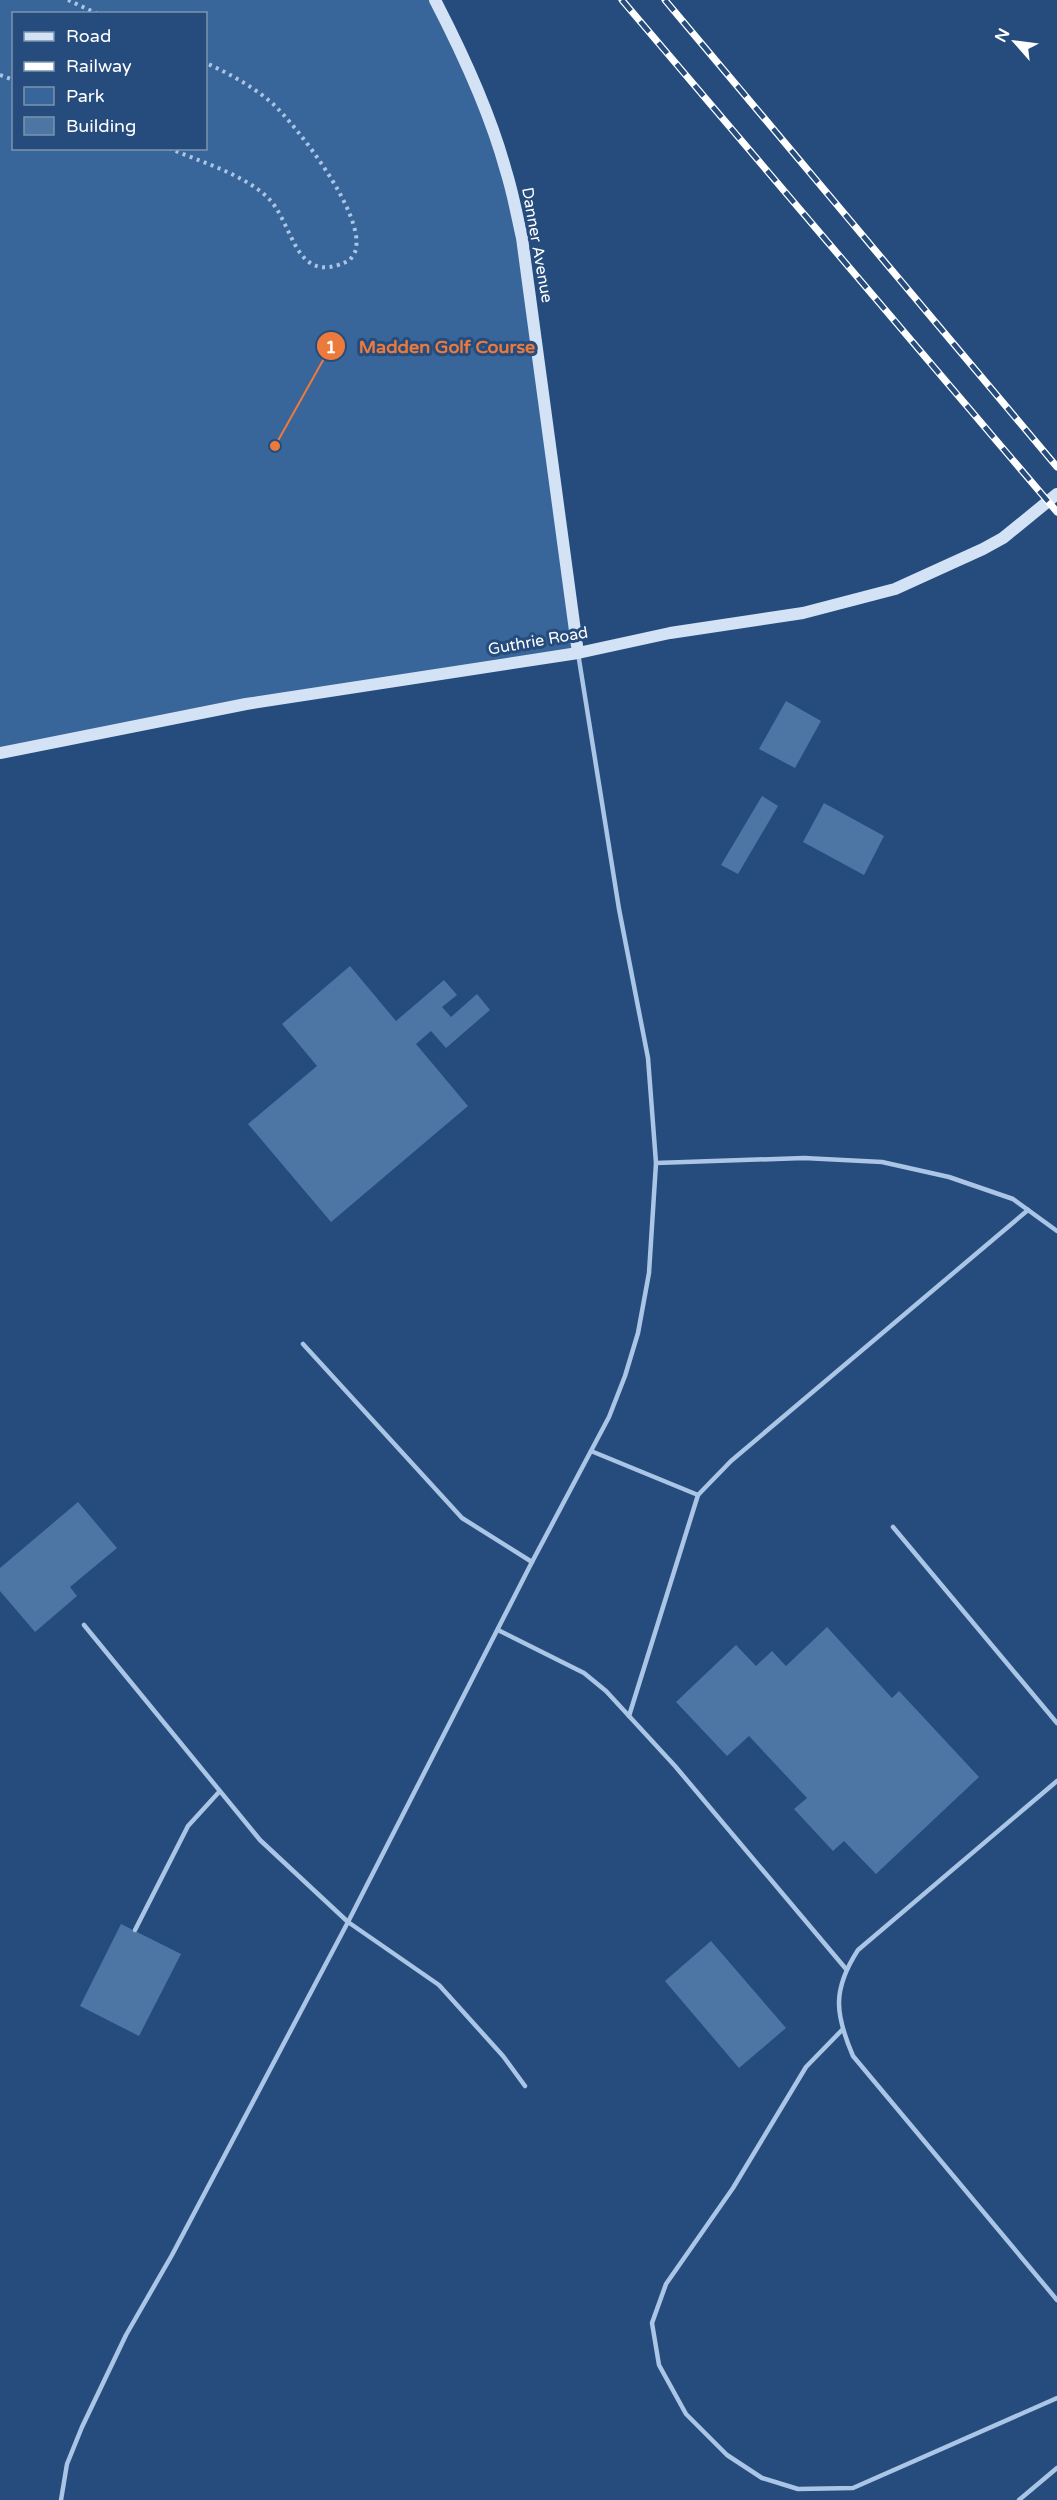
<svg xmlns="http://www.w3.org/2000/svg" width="1057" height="2500" viewBox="0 0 1057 2500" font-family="'Varela Round',sans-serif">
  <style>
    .green { fill: #39669a; fill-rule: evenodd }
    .building { fill: #4e76a5 }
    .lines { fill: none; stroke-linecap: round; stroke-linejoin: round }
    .path { stroke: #aac5e5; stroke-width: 4; stroke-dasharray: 3 4.5; stroke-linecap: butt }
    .lane { stroke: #aac5e5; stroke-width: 4.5 }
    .secondary { stroke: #d3e2f5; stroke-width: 12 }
    .rail-casing { stroke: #fff; stroke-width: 7 }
    .rail { stroke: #254c7c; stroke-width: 4.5; stroke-dasharray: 14; stroke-linecap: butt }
    .labels { text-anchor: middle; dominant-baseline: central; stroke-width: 6; stroke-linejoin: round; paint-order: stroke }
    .street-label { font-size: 16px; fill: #fff; stroke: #254c7c }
    .leader { fill: none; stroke: #ed7a3d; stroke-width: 2 }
    .callout-dot { fill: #ed7a3d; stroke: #254c7c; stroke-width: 2 }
    .mark-label { font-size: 18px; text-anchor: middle; font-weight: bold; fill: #fff }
    .callout-label { font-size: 18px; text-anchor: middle; font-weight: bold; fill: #ed7a3d; stroke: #254c7c; stroke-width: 6; stroke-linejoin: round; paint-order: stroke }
  </style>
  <rect width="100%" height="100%" fill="#254c7c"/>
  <path class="green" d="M0 0H435L506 171 578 653 246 704 0 753ZM14 14H206V148H14Z"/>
  <g class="building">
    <polygon points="786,701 821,721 795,768 759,749"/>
    <polygon points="762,796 778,806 738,874 721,865"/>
    <polygon points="824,803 884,836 864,875 803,842"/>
    <polygon points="350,966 396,1021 444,980 457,995 442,1007 451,1017 477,994 490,1010 446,1048 431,1031 416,1044 468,1106 331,1222 248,1124 317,1066 282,1024"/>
    <polygon points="78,1502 117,1548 70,1587 77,1596 35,1632 0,1591 0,1568"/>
    <polygon points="827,1627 892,1698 899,1691 979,1777 876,1874 844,1841 833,1851 794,1809 807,1798 749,1736 727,1756 676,1702 736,1645 756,1666 772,1651 786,1666"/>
    <polygon points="121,1924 181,1954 139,2036 80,2006"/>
    <polygon points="711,1941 786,2028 739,2068 665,1981"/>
  </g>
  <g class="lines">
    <g class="path">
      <polyline points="68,0 98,14"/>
      <polyline points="0,75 14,80"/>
      <path d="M169 148C200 162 238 172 265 195 295 220 292 290 350 260 352 257 356 252 356 248 363 212 298 127 272 103 252 86 230 74 206 63"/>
    </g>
    <g class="lane">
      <polyline points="656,1163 804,1158 882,1162 949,1177 1013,1199 1057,1231"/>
      <polyline points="303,1344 462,1518 532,1562"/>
      <polyline points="591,1451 698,1495"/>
      <polyline points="893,1527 1057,1723"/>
      <polyline points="84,1625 260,1840 348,1922 439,1985 503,2056 525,2086"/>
      <polyline points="498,1630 584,1673 606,1691 675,1766 846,1969"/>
      <polyline points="629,1716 698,1495 731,1461 1028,1210"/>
      <path d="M1057 1781 858 1950C832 1990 835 2014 853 2056L1057 2300"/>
      <polyline points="135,1930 188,1826 219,1792"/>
      <polyline points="842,2030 806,2067 733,2188 666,2284 652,2323 659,2365 686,2414 727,2455 762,2478 798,2489 853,2488 1057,2398"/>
      <polyline points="61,2500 67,2464 82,2427 126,2335 172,2255 348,1922 532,1562 609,1417 625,1376 638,1333 649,1273 656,1163 648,1058 619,909 578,653"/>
      <polyline points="1019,2500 1057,2468"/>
    </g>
    <g class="secondary">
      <path d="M435 0C463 54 490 112 506 171 513 193 517 216 522 238L578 653"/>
      <polyline points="0,753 246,704 578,653 670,633 803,613 895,589 983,549 1003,538 1057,494"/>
    </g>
    <defs>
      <g id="rail">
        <polyline points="622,0 1057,512"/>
        <polyline points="665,0 1057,467"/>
      </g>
    </defs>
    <use href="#rail" class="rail-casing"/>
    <use href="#rail" class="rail"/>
  </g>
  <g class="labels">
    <g class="street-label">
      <text transform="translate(537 245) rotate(80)">Danner Avenue</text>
      <text transform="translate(538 641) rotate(-10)">Guthrie Road</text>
    </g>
  </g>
  <path class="leader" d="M275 446L331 346"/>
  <g class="callout-dot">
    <circle cx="275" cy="446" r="6"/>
    <circle cx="331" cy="346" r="15"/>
  </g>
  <g class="mark-label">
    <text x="331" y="353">1</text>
  </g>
  <g class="callout-label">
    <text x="447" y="353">Madden Golf Course</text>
  </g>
  <rect x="12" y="12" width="195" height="138" fill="#254c7c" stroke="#7c94b0" stroke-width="1.5"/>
  <rect x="24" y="32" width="30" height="9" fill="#d3e2f5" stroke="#7c94b0" stroke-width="1.5"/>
  <text x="66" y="42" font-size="18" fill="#ffffff">Road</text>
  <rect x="24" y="62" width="30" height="9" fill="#ffffff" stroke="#7c94b0" stroke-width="1.5"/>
  <text x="66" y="72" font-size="18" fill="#ffffff">Railway</text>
  <rect x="24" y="87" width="30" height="18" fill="#39669a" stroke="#7c94b0" stroke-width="1.5"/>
  <text x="66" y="102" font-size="18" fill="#ffffff">Park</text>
  <rect x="24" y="117" width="30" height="18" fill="#4e76a5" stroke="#7c94b0" stroke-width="1.5"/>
  <text x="66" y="132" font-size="18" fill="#ffffff">Building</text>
  <g transform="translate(1015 42) rotate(298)" stroke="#254c7c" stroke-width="4.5" paint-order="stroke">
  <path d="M0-4.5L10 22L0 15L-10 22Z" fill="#ffffff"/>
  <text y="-9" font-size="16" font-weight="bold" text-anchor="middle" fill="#ffffff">N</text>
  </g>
</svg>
